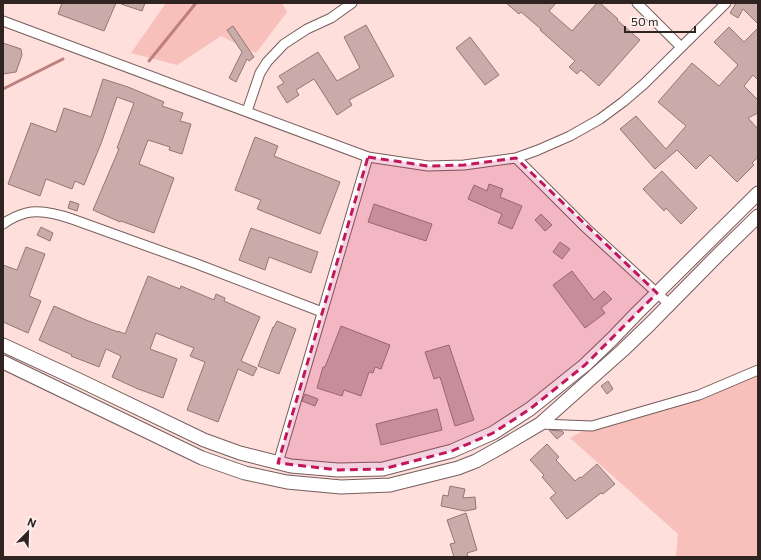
<svg xmlns="http://www.w3.org/2000/svg" width="761" height="560" viewBox="0 0 761 560" font-family="Commissioner,sans-serif">
  <style>
    .green { fill: #f7c0bb }
    .lines { fill: none; stroke-linecap: round; stroke-linejoin: round }
    .stream { stroke: #bf807b; stroke-width: 3 }
    .building { fill: #c9aba9; stroke: #927774 }
    .street-casing { stroke: #775d5b; stroke-width: 11 }
    .secondary-casing { stroke: #775d5b; stroke-width: 15 }
    .street { stroke: #fff; stroke-width: 9 }
    .secondary { stroke: #fff; stroke-width: 13 }
    .marked { fill: #c2185b; fill-opacity: 0.2; stroke: #c2185b; stroke-width: 3; stroke-dasharray: 8 5; stroke-linejoin: round }
  </style>
  <rect width="100%" height="100%" fill="#fedfdc"/>
  <g class="green">
    <polygon points="166,3 282,3 287,12 256,53 221,36 177,65 131,53"/>
    <polygon points="758,370 758,557 676,557 678,534 570,438 592,426 628,416"/>
  </g>
  <g class="lines">
    <g class="stream">
      <polyline points="149,61 196,3"/>
      <polyline points="3,89 63,59"/>
    </g>
  </g>
  <g class="building">
    <polygon points="62,3 116,3 104,31 58,14"/>
    <polygon points="121,3 145,3 142,11 121,4"/>
    <polygon points="506,3 556,3 549,11 572,31 597,3 600,3 618,19 617,20 640,40 599,86 581,70 577,74 569,67 575,61 540,30 541,29 521,12 519,14"/>
    <polygon points="736,3 758,3 758,24 743,9 738,18 730,13"/>
    <polygon points="366,25 394,76 349,100 352,105 337,115 314,79 296,90 299,95 287,103 277,87 284,83 279,76 318,52 337,81 360,68 344,37"/>
    <polygon points="233,26 254,57 249,61 247,59 236,82 229,78 242,52 227,30"/>
    <polygon points="729,27 744,42 758,28 758,80 753,75 744,86 758,100 758,113 748,118 758,129 758,157 752,163 754,165 737,182 710,155 696,169 677,150 655,169 620,129 636,116 666,149 686,126 658,102 692,63 719,86 738,65 714,42"/>
    <polygon points="470,37 499,75 485,85 456,48"/>
    <polygon points="3,43 21,49 22,55 16,72 3,74"/>
    <polygon points="103,79 128,87 164,102 162,106 183,113 180,121 191,124 182,154 169,150 170,147 148,140 139,164 174,178 154,233 121,221 120,222 93,210 119,149 117,148 134,103 117,97 102,141 84,185 75,181 72,189 46,179 40,196 8,184 31,123 56,132 64,108 91,117"/>
    <polygon points="255,137 278,146 274,156 340,182 320,234 257,209 261,200 235,190"/>
    <polygon points="662,171 697,208 681,224 666,208 664,211 643,189"/>
    <polygon points="489,184 503,189 500,197 522,206 512,229 498,223 502,214 468,199 474,185 487,191"/>
    <polygon points="70,201 79,204 77,211 68,208"/>
    <polygon points="374,204 432,224 426,241 368,222"/>
    <polygon points="541,214 552,225 545,231 535,220"/>
    <polygon points="41,227 53,233 50,241 37,235"/>
    <polygon points="251,228 318,252 311,273 269,257 265,270 239,260"/>
    <polygon points="560,242 570,249 562,259 553,252"/>
    <polygon points="26,247 45,254 29,296 41,301 28,333 3,322 3,265 17,270"/>
    <polygon points="572,271 594,300 604,291 612,299 601,308 605,313 585,328 553,285"/>
    <polygon points="148,276 180,289 181,286 214,300 216,294 225,298 224,301 260,317 241,361 257,368 253,376 238,369 218,422 187,410 205,362 190,356 194,348 156,333 150,349 177,359 163,398 138,389 112,377 121,356 106,349 99,367 71,356 72,355 39,340 54,306 86,320 118,332 118,331 125,334"/>
    <polygon points="277,321 296,329 279,374 258,366 273,327 274,327"/>
    <polygon points="341,326 390,345 381,369 375,367 373,373 369,372 361,396 344,390 342,396 317,388 323,367 325,367"/>
    <polygon points="449,345 474,420 455,426 440,377 434,379 425,352"/>
    <polygon points="608,381 613,389 607,394 601,386"/>
    <polygon points="305,394 318,399 315,406 302,401"/>
    <polygon points="437,409 442,430 381,445 376,424"/>
    <polygon points="549,430 562,431 564,433 557,439"/>
    <polygon points="547,444 559,457 556,460 575,481 580,477 581,478 597,464 615,484 603,494 601,493 567,519 550,498 556,493 542,477 544,475 530,460"/>
    <polygon points="450,486 465,489 463,498 475,497 476,509 465,511 441,506 443,495 448,496"/>
    <polygon points="466,513 477,550 467,553 468,557 454,557 450,544 455,543 447,520"/>
  </g>
  <g class="lines">
    <defs>
      <g id="street">
        <polyline points="637,3 681,47"/>
        <polyline points="3,21 368,157 428,166 464,165 516,158 538,150 570,136 600,119 623,102 644,84 726,3"/>
        <polyline points="247,111 260,73 267,62 284,44 307,29 331,18 352,3"/>
        <polyline points="516,158 586,228 669,304"/>
        <path d="M3 224C10 219 18 215 26 213 41 209 58 214 72 219L197 264 322 312"/>
        <polyline points="540,424 592,426 699,395 758,370"/>
        <polyline points="278,463 368,157"/>
      </g>
      <g id="secondary">
        <polyline points="3,345 81,381 204,440 240,453 291,466 338,470 383,469 452,451 493,433 530,409 585,365 611,340 637,313 758,193"/>
        <polyline points="3,362 202,458 245,473 287,482 341,487 390,485 458,468 476,461 501,447 540,424 623,350 650,324 719,254 758,216"/>
      </g>
    </defs>
    <use href="#street" class="street-casing"/>
    <use href="#secondary" class="secondary-casing"/>
    <use href="#street" class="street"/>
    <use href="#secondary" class="secondary"/>
  </g>
  <path class="marked" d="M368 157 428 166 464 165 516 158 657 293 585 365 530 409 493 433 452 451 383 469 338 470 278 463Z"/>
  <rect width="761" height="560" fill="none" stroke="#2f2422" stroke-width="8"/>
  <g transform="translate(28 532) rotate(23)" stroke="#fef1f0" stroke-width="3" paint-order="stroke">
  <path d="M0-3L7 15L0 10L-7 15Z" fill="#2f2422"/>
  <text y="-6" font-size="11" font-weight="bold" text-anchor="middle" fill="#2f2422">N</text>
  </g>
  <path d="M625 26v6h70v-6" fill="none" stroke="#2f2422" stroke-width="2"/>
  <text x="631" y="26" font-size="12" fill="#2f2422" stroke="#fef1f0" stroke-width="3" paint-order="stroke">50 m</text>
</svg>
